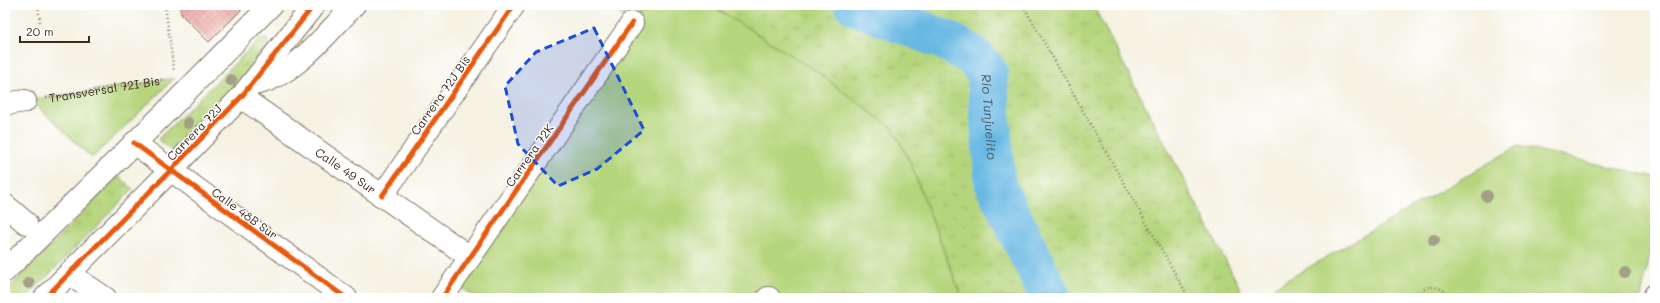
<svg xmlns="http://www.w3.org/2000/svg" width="1660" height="303" viewBox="0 0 1660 303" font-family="Mali,sans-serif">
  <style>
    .grass { fill: url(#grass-tufts); stroke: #78804d }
    .green { fill: #b5d57c; stroke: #78804d }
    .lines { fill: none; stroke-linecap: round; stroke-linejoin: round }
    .river { stroke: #68b8e3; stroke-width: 41 }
    .building { fill: url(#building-cross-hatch) }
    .minor-casing { stroke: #7c7063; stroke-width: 24 }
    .path { stroke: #7c7063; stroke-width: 2.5; stroke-dasharray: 1 3; stroke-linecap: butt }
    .minor { stroke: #fff; stroke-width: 22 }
    .cycleway-casing { stroke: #fff; stroke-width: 8 }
    .cycleway { stroke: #e8590c; stroke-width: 5 }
    .tree { fill: #a3a086 }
    .marked { fill: #1d4ed8; fill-opacity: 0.2; stroke: #1d4ed8; stroke-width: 3; stroke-dasharray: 8 5; stroke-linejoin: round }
    .labels { text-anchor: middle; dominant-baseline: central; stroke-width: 3; stroke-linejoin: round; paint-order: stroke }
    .street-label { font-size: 12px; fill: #3b2a1e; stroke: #fff }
    .water-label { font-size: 13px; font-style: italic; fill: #4b5c63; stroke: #fff }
  </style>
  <defs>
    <pattern id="grass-tufts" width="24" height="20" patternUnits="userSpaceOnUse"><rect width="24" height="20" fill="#b5d57c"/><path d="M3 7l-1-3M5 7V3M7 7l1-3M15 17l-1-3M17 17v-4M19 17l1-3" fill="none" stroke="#9db76b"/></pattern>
    <pattern id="building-cross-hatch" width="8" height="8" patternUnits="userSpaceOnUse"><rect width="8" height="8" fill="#eb9c96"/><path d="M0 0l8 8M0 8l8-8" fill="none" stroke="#c07f7a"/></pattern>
  </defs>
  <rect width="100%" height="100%" fill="#fff"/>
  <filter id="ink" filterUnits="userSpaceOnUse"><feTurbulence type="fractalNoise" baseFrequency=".025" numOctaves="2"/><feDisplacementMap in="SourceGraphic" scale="8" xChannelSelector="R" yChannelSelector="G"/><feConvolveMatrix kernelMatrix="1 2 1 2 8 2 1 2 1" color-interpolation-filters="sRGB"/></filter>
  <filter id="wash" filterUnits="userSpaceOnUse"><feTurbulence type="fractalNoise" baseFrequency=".012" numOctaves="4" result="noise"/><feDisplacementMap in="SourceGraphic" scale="16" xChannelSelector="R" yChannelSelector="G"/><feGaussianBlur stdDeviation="0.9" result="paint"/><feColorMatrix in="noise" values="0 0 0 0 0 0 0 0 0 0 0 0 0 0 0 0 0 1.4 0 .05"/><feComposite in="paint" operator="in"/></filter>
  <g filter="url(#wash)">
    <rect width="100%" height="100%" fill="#f5f2e3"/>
    <g class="grass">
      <polygon points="607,5 649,5 638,20 632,23"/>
      <polygon points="708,5 1093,5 1245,298 962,298 910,162 893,129 816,71 720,11"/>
      <polygon points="262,37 269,42 223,103 176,155 158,139"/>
      <polygon points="119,176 133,189 26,298 5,298 5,292"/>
    </g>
    <g class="green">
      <polygon points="649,5 708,5 720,11 816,71 893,129 910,162 962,298 739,298 736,296 734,298 476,298 457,284"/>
      <polygon points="175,78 92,158 31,100"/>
      <polygon points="1518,146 1655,177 1655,228 1641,298 1256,298"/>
    </g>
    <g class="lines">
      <path class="river" id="s1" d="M855 5 947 41 973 56 987 72 995 184 1051 298"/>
    </g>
    <g id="blocks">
      <polygon class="building" points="179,5 246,5 209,42 182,15"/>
    </g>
  </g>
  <g filter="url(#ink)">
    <use href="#blocks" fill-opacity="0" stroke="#7c7063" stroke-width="1"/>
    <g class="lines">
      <defs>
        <g id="minor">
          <path d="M253 84C292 79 328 32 354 5"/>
          <path id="s3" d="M241 97 470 257"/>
          <polyline points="5,104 25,101"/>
          <polyline points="134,143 346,298"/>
          <polyline points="382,196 514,5"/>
          <polyline points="5,205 26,223"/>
          <polyline points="5,271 165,113 271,5"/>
          <polyline points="69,274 105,298"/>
          <polyline points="45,298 170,171 241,97 314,5"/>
          <polyline points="442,298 632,23"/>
          <polyline points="768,298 769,298"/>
          <polyline points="1654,298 1655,295"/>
        </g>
      </defs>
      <use href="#minor" class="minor-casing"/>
      <g class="path">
        <polyline points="38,5 40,23"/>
        <polyline points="165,5 174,72"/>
        <polyline points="608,5 614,10"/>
        <polyline points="1023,5 1189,298"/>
        <path id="s2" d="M46 98 165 79"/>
        <path d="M1416 298C1423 283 1443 284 1450 298"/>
      </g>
      <use href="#minor" class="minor"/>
      <defs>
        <g id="cycleway">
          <polyline points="134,143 346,298"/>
          <polyline points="382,196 514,5"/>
          <polyline points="45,298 170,171 241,97 314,5"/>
          <polyline points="442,298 632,23"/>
        </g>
      </defs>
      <use href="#cycleway" class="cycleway-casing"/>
      <use href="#cycleway" class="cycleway"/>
    </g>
    <g class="tree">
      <circle cx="231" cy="80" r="6"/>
      <circle cx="188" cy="123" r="6"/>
      <circle cx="1487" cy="196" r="6"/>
      <circle cx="1434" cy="240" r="6"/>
      <circle cx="1625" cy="272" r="6"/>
      <circle cx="29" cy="283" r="6"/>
    </g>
  </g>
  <path class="marked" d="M594 28 644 130 597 169 558 186 518 144 505 86 536 52Z"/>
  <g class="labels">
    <g class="street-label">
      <text stroke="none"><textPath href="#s2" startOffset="59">Transversal 72I Bis</textPath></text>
      <text transform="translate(440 95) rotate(-55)">Carrera 72J Bis</text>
      <text transform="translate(194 132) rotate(-46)">Carrera 72J</text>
      <text transform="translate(529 155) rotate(-55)">Carrera 72K</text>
      <text stroke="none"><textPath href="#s3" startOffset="128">Calle 49 Sur</textPath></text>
      <text transform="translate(245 213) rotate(36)">Calle 48B Sur</text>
    </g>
    <g class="water-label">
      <text stroke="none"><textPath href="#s1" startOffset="195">Río Tunjuelito</textPath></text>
    </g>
  </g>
  <rect width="1660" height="303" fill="none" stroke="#fff" stroke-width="20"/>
  <path d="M20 36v6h69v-6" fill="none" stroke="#3b2a1e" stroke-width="2"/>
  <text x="26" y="36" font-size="12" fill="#3b2a1e" stroke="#ffffff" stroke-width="3" paint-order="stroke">20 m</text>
</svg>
